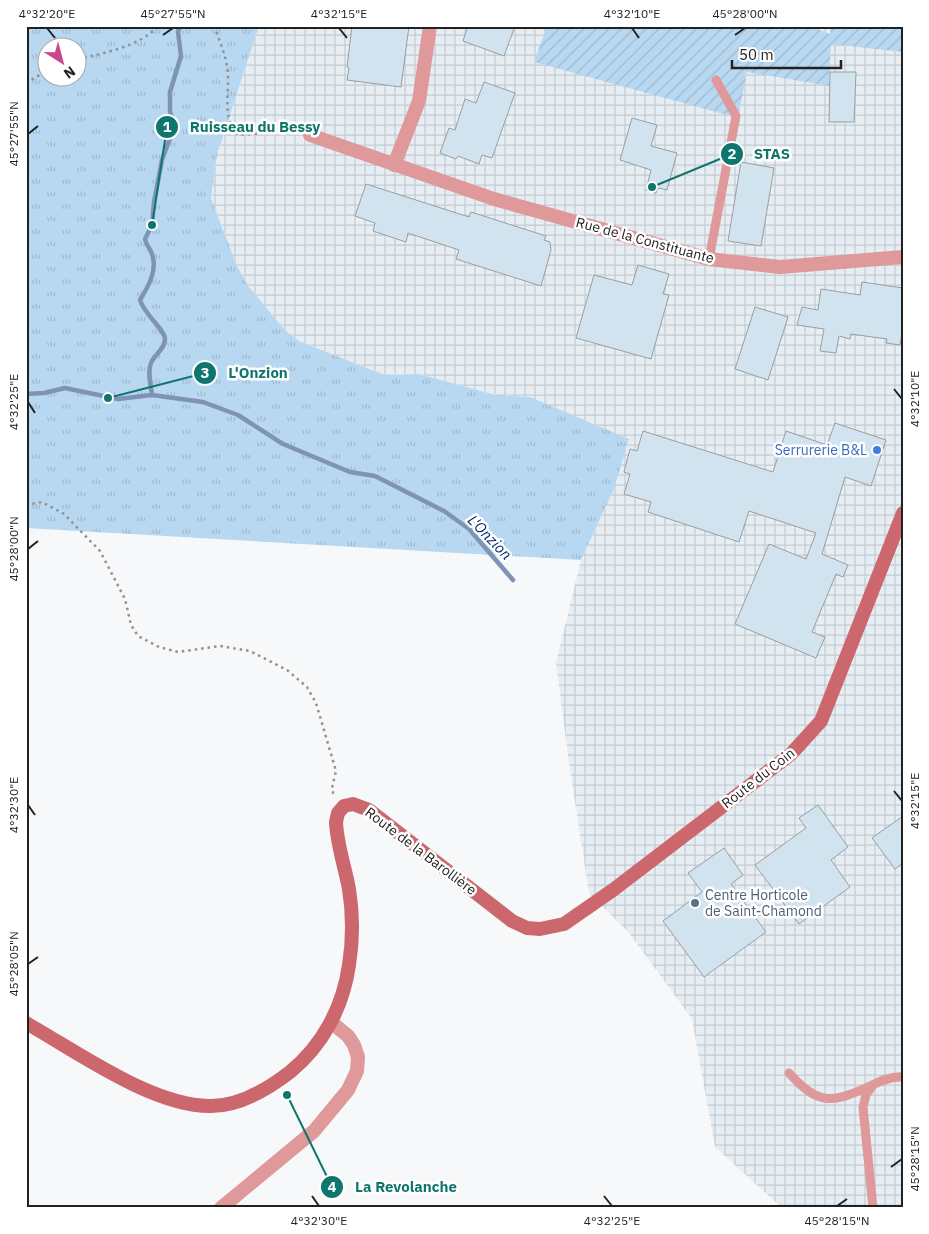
<svg xmlns="http://www.w3.org/2000/svg" width="929" height="1234" viewBox="0 0 929 1234" font-family="'IBM Plex Sans',sans-serif">
  <style>
    .industrial { fill: url(#industrial-grid) }
    .grass { fill: url(#grass-tufts); fill-rule: evenodd }
    .garden { fill: url(#garden-furrows) }
    .lines { fill: none; stroke-linecap: round; stroke-linejoin: round }
    .stream { stroke: #7e93b5; stroke-width: 4.5 }
    .building { fill: #d2e3f0; stroke: #9c9d9e }
    .path { stroke: #919192; stroke-width: 2.5; stroke-dasharray: 2.5 4; stroke-linecap: butt }
    .service { stroke: #df999a; stroke-width: 9 }
    .minor { stroke: #df999a; stroke-width: 14 }
    .secondary { stroke: #cc686d; stroke-width: 14 }
    .ticks { fill: none; stroke: #212121; stroke-width: 2 }
    .shop-dot { fill: #3f7fe0; stroke: #fff; stroke-width: 2 }
    .service-dot { fill: #5c6f8a; stroke: #fff; stroke-width: 2 }
    .labels { text-anchor: middle; dominant-baseline: central; stroke-width: 5; stroke-linejoin: round; paint-order: stroke }
    .street-label { font-size: 14px; fill: #212121; stroke: #fff }
    .shop-label { font-size: 14px; fill: #366cbe; stroke: #fff; text-anchor: end }
    .service-label { font-size: 14px; fill: #4e5e75; stroke: #fff; text-anchor: start }
    .water-label { font-size: 15px; font-style: italic; fill: #00276a; stroke: #fff }
    .leader { fill: none; stroke: #0f766e; stroke-width: 2 }
    .callout-dot { fill: #0f766e; stroke: #fff; stroke-width: 2 }
    .mark-label { font-size: 15px; text-anchor: middle; font-weight: bold; fill: #fff }
    .callout-label { font-size: 15px; text-anchor: middle; font-weight: bold; fill: #0f766e; stroke: #fff; stroke-width: 5; stroke-linejoin: round; paint-order: stroke }
    .neatline { fill: none; stroke: #212121; stroke-width: 2 }
    .ticks-label { font-size: 12px; text-anchor: middle; fill: #212121 }
  </style>
  <defs>
    <pattern id="industrial-grid" width="8" height="8" patternUnits="userSpaceOnUse" patternTransform="scale(1.25)"><rect width="8" height="8" fill="#e6eef4"/><path d="M0 4h8M4 0v8" fill="none" stroke="#c5ccd1"/></pattern>
    <pattern id="grass-tufts" width="24" height="20" patternUnits="userSpaceOnUse" patternTransform="scale(1.25)"><rect width="24" height="20" fill="#b8d8f1"/><path d="M3 7l-1-3M5 7V3M7 7l1-3M15 17l-1-3M17 17v-4M19 17l1-3" fill="none" stroke="#9eb9ce"/></pattern>
    <pattern id="garden-furrows" width="10" height="10" patternUnits="userSpaceOnUse" patternTransform="scale(1.25)"><rect width="10" height="10" fill="#b8d8f1"/><path d="M-1 1l2-2M0 10L10 0M9 11l2-2" fill="none" stroke="#9eb9ce"/></pattern>
  </defs>
  <rect width="100%" height="100%" fill="#f7f8f9"/>
  <polygon class="industrial" points="259,26 903,26 903,1208 782,1208 715,1147 692,1019 629,933 589,893 568,756 556,663 581,560 614,489 530,397 496,395 419,374 385,375 299,341 285,330 249,287 237,266 211,198 217,155"/>
  <path class="grass" d="M26 26H259L217 155 211 198 237 266 249 287 285 330 299 341 385 375 419 374 496 395 530 397 629 439 614 489 581 560 26 528ZM48 48H78V78H48Z"/>
  <polygon class="garden" points="547,26 810,26 830,34 831,26 903,26 903,52 831,44 829,86 747,72 738,118 534,62"/>
  <g class="lines">
    <g class="stream">
      <polyline points="26,394 44,393 65,388 118,399 152,395 203,402 238,415 283,444 350,472 375,476 444,511 469,529 513,580"/>
      <path d="M152 395C151 385 147 373 151 363 154 355 165 349 165 339 165 330 144 314 140 300 148 287 158 270 152 254 150 248 146 245 145 239L152 225 154 202 162 160 174 127 170 111V92L181 56 178 32 180 26"/>
    </g>
  </g>
  <g class="building">
    <polygon points="352,26 409,26 401,87 347,80 349,68 347,67"/>
    <polygon points="468,26 515,26 504,56 463,41"/>
    <polygon points="830,72 856,72 854,122 829,122"/>
    <polygon points="484,82 515,93 492,158 482,155 479,164 458,156 456,159 440,153 449,128 455,130 465,99 476,103"/>
    <polygon points="632,118 657,125 651,146 677,153 667,190 658,188 656,193 646,190 651,170 620,160"/>
    <polygon points="741,162 774,168 761,246 728,241"/>
    <polygon points="366,184 469,217 471,212 546,236 544,240 550,242 551,250 541,286 456,259 459,250 408,233 406,242 373,231 375,223 355,216"/>
    <polygon points="638,265 669,274 663,294 669,295 651,359 576,338 594,275 632,285"/>
    <polygon points="862,282 903,288 903,327 900,345 886,343 887,339 851,334 850,339 839,336 836,353 820,351 824,329 797,325 802,307 818,310 821,289 860,295"/>
    <polygon points="755,307 788,317 768,380 735,369"/>
    <polygon points="835,423 886,440 871,486 845,477 822,554 848,565 843,577 836,574 812,632 825,637 816,658 735,624 769,544 806,559 816,533 749,511 739,542 648,512 651,502 624,494 630,474 624,472 630,449 637,451 643,431 773,472 786,431 827,445"/>
    <polygon points="818,805 848,847 831,860 850,887 799,924 755,865 806,828 799,818"/>
    <polygon points="903,816 903,863 895,869 872,838"/>
    <polygon points="724,848 743,875 731,884 766,932 704,977 663,921 702,892 688,873"/>
  </g>
  <g class="lines">
    <g class="path">
      <path d="M214 26C220 42 227 58 228 75 229 97 222 116 238 135L296 131"/>
      <path d="M78 59C100 54 143 46 157 26"/>
      <polyline points="26,83 48,70"/>
      <polyline points="26,505 42,502 64,514 100,551 125,599 131,625 138,636 159,647 178,652 220,646 250,651 287,670 307,687 316,703 336,771 332,788 334,797"/>
    </g>
    <g class="service">
      <polyline points="709,259 736,116 716,80"/>
      <path d="M789 1073C818 1105 831 1104 870 1086 880 1081 891 1076 903 1077"/>
      <polyline points="873,1085 866,1095 863,1107 873,1208"/>
    </g>
    <g class="minor">
      <polyline points="310,135 494,199 709,259 780,267 903,257"/>
      <polyline points="394,165 419,101 430,26"/>
      <polyline points="221,1208 314,1131 348,1090 357,1071 358,1057 354,1045 348,1036 331,1022"/>
    </g>
    <path class="secondary" d="M26 1023C76 1051 153 1107 211 1106 240 1106 268 1089 290 1072 323 1045 343 1007 349 965 353 940 353 914 349 889 345 867 337 845 336 822L338 813 344 806 353 804 369 810 512 921 527 928 540 929 564 924 613 890 791 754 821 721 903 513"/>
  </g>
  <path class="ticks" d="M47 28 55 38M339 28 347 38M632 28 639 38M163 35 173 28M735 35 745 28M28 134 38 126M894 389 902 399M28 402 35 413M28 549 38 541M894 791 902 801M28 805 35 815M28 964 38 957M891 1167 902 1159M312 1196 319 1206M604 1196 612 1206M837 1206 847 1199"/>
  <circle class="shop-dot" cx="877" cy="450" r="5"/>
  <circle class="service-dot" cx="695" cy="903" r="5"/>
  <g class="labels">
    <g class="street-label">
      <text transform="translate(645 240) rotate(15)">Rue de la Constituante</text>
      <text transform="translate(758 778) rotate(-38)">Route du Coin</text>
      <text transform="translate(421 851) rotate(37)">Route de la Barollière</text>
    </g>
    <g class="shop-label">
      <text x="867" y="450">Serrurerie B&amp;L</text>
    </g>
    <g class="service-label">
      <text x="705" y="895">Centre Horticole<tspan x="705" dy="16">de Saint-Chamond</tspan></text>
    </g>
    <g class="water-label">
      <text transform="translate(490 537) rotate(46)">L'Onzion</text>
    </g>
  </g>
  <path class="leader" d="M152 225L167 127M652 187L732 154M108 398L205 373M287 1095L332 1187"/>
  <g class="callout-dot">
    <circle cx="152" cy="225" r="5"/>
    <circle cx="652" cy="187" r="5"/>
    <circle cx="108" cy="398" r="5"/>
    <circle cx="287" cy="1095" r="5"/>
    <circle cx="167" cy="127" r="12"/>
    <circle cx="732" cy="154" r="12"/>
    <circle cx="205" cy="373" r="12"/>
    <circle cx="332" cy="1187" r="12"/>
  </g>
  <g class="mark-label">
    <text x="167" y="132">1</text>
    <text x="732" y="159">2</text>
    <text x="205" y="378">3</text>
    <text x="332" y="1192">4</text>
  </g>
  <g class="callout-label">
    <text x="255" y="132">Ruisseau du Bessy</text>
    <text x="772" y="159">STAS</text>
    <text x="258" y="378">L'Onzion</text>
    <text x="406" y="1192">La Revolanche</text>
  </g>
  <rect width="929" height="1234" fill="none" stroke="#ffffff" stroke-width="55"/>
  <g transform="translate(62 62) rotate(144)"><circle r="24" fill="#ffffff" stroke="#a6a6a6"/>
  <path d="M0-4L9 19L0 12L-9 19Z" fill="#ca478e"/>
  <text y="-8" font-size="14" font-weight="bold" text-anchor="middle" fill="#212121">N</text>
  </g>
  <path d="M732 60v8h109v-8" fill="none" stroke="#212121" stroke-width="2.5"/>
  <text x="739" y="60" font-size="15" fill="#212121" stroke="#ffffff" stroke-width="4" paint-order="stroke">50 m</text>
  <rect x="28" y="28" width="874" height="1178" class="neatline"/>
  <g class="ticks-label">
    <text x="47" y="18">4°32'20"E</text>
    <text x="173" y="18">45°27'55"N</text>
    <text x="339" y="18">4°32'15"E</text>
    <text x="632" y="18">4°32'10"E</text>
    <text x="745" y="18">45°28'00"N</text>
    <text transform="translate(14 134) rotate(-90)" y="4">45°27'55"N</text>
    <text transform="translate(915 399) rotate(-90)" y="4">4°32'10"E</text>
    <text transform="translate(14 402) rotate(-90)" y="4">4°32'25"E</text>
    <text transform="translate(14 549) rotate(-90)" y="4">45°28'00"N</text>
    <text transform="translate(915 801) rotate(-90)" y="4">4°32'15"E</text>
    <text transform="translate(14 805) rotate(-90)" y="4">4°32'30"E</text>
    <text transform="translate(14 964) rotate(-90)" y="4">45°28'05"N</text>
    <text transform="translate(915 1159) rotate(-90)" y="4">45°28'15"N</text>
    <text x="319" y="1225">4°32'30"E</text>
    <text x="612" y="1225">4°32'25"E</text>
    <text x="837" y="1225">45°28'15"N</text>
  </g>
</svg>
